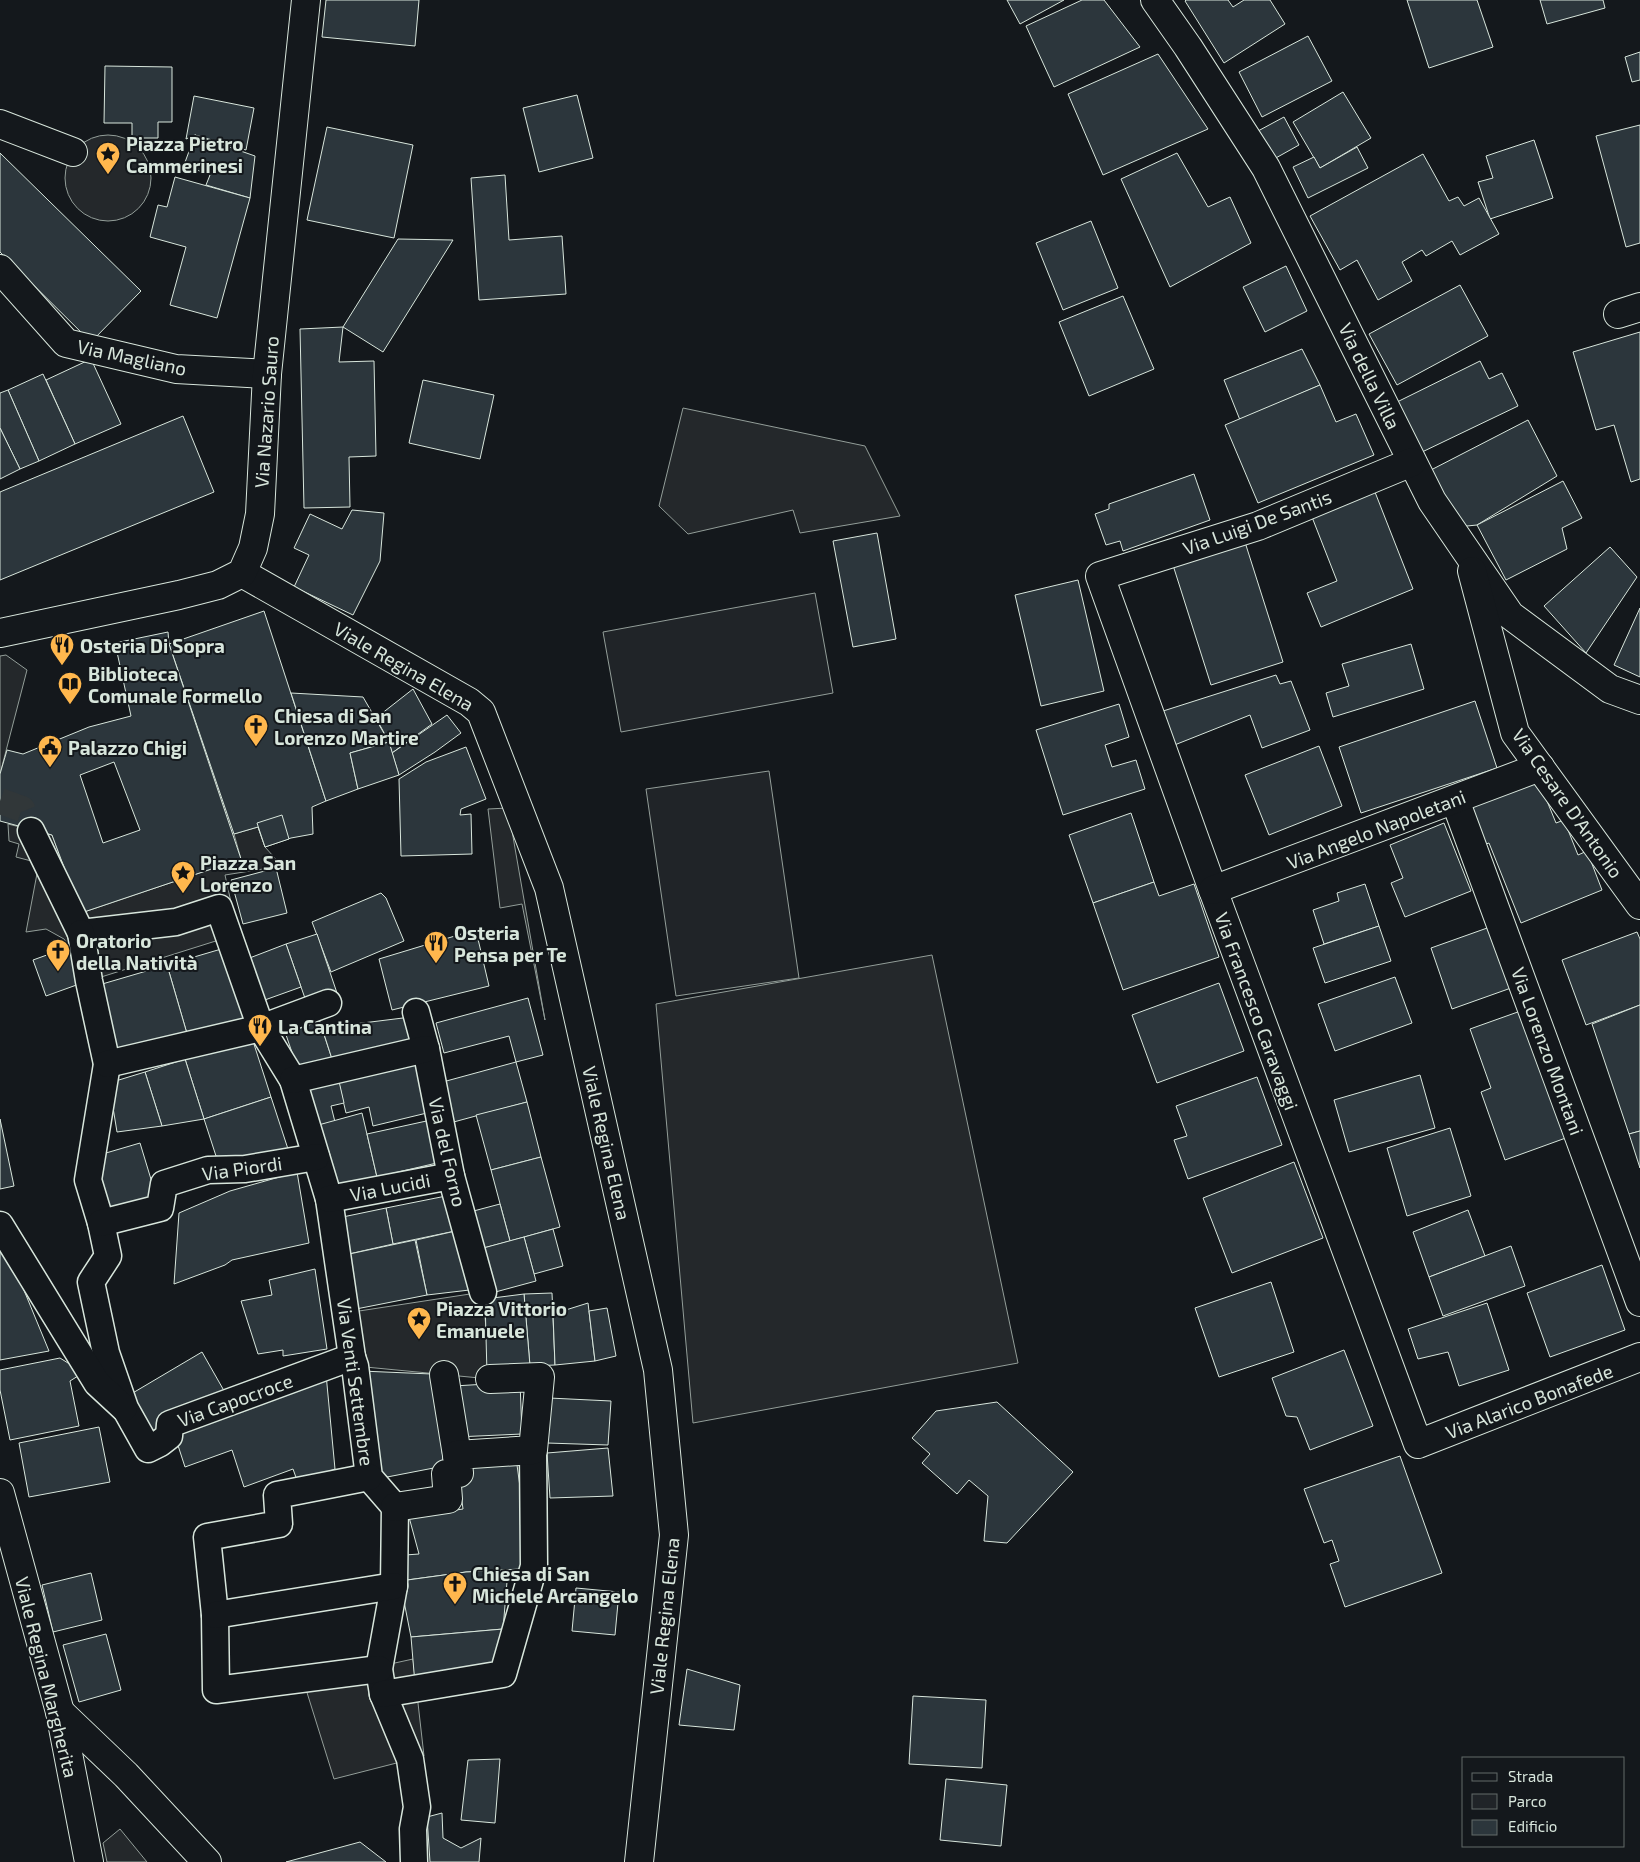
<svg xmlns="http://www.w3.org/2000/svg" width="1640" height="1862" viewBox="0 0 1640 1862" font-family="'Exo 2',sans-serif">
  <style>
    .green { fill: #202428; stroke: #939e99 }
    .parking { fill: #24282b; stroke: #939e99 }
    .building { fill: #2c363c; stroke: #d8e6dc; fill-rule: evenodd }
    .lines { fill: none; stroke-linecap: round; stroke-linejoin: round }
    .pedestrian-tunnel { stroke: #313739; stroke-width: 26; stroke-dasharray: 26 13; stroke-linecap: butt }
    .pedestrian-casing { stroke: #d8e6dc; stroke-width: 29 }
    .minor-casing { stroke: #d8e6dc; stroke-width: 30 }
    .tertiary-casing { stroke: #d8e6dc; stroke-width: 30 }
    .pedestrian { stroke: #14181c; stroke-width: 26 }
    .minor { stroke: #14181c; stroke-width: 28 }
    .tertiary { stroke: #14181c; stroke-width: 28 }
    .labels { text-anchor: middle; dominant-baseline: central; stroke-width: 4; stroke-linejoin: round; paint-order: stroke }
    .poi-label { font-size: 19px; font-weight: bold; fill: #d8e6dc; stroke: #14181c; text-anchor: start }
    .street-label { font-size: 19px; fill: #d8e6dc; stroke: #14181c }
  </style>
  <rect width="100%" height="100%" fill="#14181c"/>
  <g class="green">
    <polygon points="815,593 833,693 621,732 603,632"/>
    <polygon points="769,771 799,978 676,996 646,789"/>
  </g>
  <g class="parking">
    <circle cx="108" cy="178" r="43"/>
    <polygon points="683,408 865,446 900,516 800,533 793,510 688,534 659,506"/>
    <polygon points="6,655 27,670 0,774 0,656"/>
    <polygon points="508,808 545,1020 522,904 500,908 488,809"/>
    <polygon points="8,824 52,835 81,913 241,859 234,834 258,827 265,847 282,866 225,875 238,934 82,983 69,947 64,939 46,929 26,932 39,863 16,857 19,844 9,841"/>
    <polygon points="932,955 1018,1363 693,1423 656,1004"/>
    <polygon points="483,1292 490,1379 355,1366 346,1313"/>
    <polygon points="413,1659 424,1756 334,1779 304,1683"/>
    <polygon points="120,1829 147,1862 107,1862 103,1843"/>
  </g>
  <g class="building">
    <polygon points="326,0 419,0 415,46 322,37"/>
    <polygon points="1007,0 1064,0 1020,24"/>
    <polygon points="1082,0 1104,0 1140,47 1054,87 1026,26"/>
    <polygon points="1186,0 1228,0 1233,7 1244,0 1270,0 1285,24 1224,63 1185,1"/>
    <polygon points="1407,0 1477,0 1493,47 1429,68"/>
    <polygon points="1540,0 1603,0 1605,8 1547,24"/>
    <polygon points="1308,36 1332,81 1262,117 1239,72"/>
    <polygon points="1640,52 1640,80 1632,82 1625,57"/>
    <polygon points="1158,54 1208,129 1103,175 1068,94"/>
    <polygon points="105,66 172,67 172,122 158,122 158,138 132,138 132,123 104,123"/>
    <polygon points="1343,92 1371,138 1320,168 1293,122"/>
    <polygon points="577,95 593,158 539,172 523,108"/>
    <polygon points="194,96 254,108 246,150 195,135 186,139"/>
    <polygon points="1284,117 1299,145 1274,159 1258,131"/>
    <polygon points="1640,125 1640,243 1626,247 1596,136"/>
    <polygon points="327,127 413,145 394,238 307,220"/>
    <polygon points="195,135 255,156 250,198 206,185 210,175 184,165"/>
    <polygon points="1534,140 1553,198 1490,219 1478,182 1493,178 1486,156"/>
    <polygon points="1357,147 1368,168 1308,198 1293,167 1314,157 1320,168"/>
    <polygon points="0,153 141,291 91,342 0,252"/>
    <polygon points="1177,153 1208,207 1230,197 1251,243 1170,287 1121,179"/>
    <polygon points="1423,154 1449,201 1458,197 1464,206 1479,198 1499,234 1460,255 1452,241 1426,256 1422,250 1402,262 1412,281 1378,300 1357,260 1340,270 1310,216"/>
    <polygon points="505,175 509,240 562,236 566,294 479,300 471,178"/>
    <polygon points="175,177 250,198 217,318 170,305 186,247 150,237 158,205 167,207"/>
    <polygon points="1091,221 1118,288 1063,310 1036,243"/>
    <polygon points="398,239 453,240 383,352 343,327"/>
    <polygon points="1286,266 1307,311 1265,332 1243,287"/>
    <polygon points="1460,285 1488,336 1397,385 1369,334"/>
    <polygon points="1123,296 1154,369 1089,396 1059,322"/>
    <polygon points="343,327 339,362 374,361 376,456 349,457 350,507 304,508 300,329"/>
    <polygon points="1640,332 1640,479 1631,482 1614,425 1596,430 1573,352"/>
    <polygon points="1302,349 1320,385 1240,420 1224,380"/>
    <polygon points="91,359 121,424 75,444 46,380"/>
    <polygon points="1480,361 1489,379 1502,373 1518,406 1420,453 1395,403"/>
    <polygon points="43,374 75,444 39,461 8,390"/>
    <polygon points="423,380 494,395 480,459 409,443"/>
    <polygon points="1320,385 1336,422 1356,414 1374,455 1258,503 1225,425"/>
    <polygon points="8,390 39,461 20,469 0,428 0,393"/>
    <polygon points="183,416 214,492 0,580 0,492"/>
    <polygon points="1528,420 1557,476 1477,525 1457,527 1429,471"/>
    <polygon points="0,428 20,469 0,479"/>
    <polygon points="1194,474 1210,520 1123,551 1120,541 1106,545 1095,514 1109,509 1109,504"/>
    <polygon points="1563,481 1582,518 1562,528 1567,549 1506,580 1477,525"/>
    <polygon points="1373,487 1413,589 1321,627 1307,593 1337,581 1310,512"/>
    <polygon points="352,510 384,513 380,561 353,615 294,587 309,555 294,548 310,514 342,529"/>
    <polygon points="877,533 896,639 853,647 833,541"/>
    <polygon points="1244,539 1283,662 1211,685 1172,562"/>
    <polygon points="1610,547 1637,577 1586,653 1544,606"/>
    <polygon points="1078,580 1104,691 1041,706 1015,595"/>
    <polygon points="1640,608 1640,677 1614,665"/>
    <polygon points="264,611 326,801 312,807 313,834 291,838 265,847 258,827 234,834 169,644"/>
    <path d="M168 632 169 644 241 859 81 913 52 835 0 821V774L7 750 23 754 89 727 131 716 115 643ZM114 762 140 830 103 843 80 775Z"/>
    <polygon points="1411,644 1424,689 1333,717 1326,693 1349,686 1342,664"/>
    <polygon points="1276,675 1280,684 1291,681 1310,730 1262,748 1250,715 1172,746 1160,712"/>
    <polygon points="413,689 432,724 392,753 389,742 376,718"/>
    <polygon points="291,693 363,697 389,742 350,753 358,789 326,801"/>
    <polygon points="1475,701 1497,768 1361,813 1339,747"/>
    <polygon points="1119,704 1129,737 1105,745 1112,767 1136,760 1145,789 1063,815 1036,730"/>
    <polygon points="447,715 461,733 435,752 399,775 392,753"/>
    <polygon points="389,742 399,775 358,789 350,753"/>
    <polygon points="1319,746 1342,806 1269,835 1245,775"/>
    <polygon points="466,747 486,799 461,809 460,815 471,814 472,854 401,856 399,779 426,762"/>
    <polygon points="1538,779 1556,823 1564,820 1578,855 1587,851 1602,890 1521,923 1489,843 1483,845 1468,808"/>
    <polygon points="1131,813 1154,882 1093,903 1069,835"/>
    <polygon points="282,815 289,839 265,847 257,823"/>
    <polygon points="1444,823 1471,891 1405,917 1391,883 1403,878 1390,845"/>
    <polygon points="276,868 287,913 243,924 231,880"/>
    <polygon points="1154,882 1159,896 1194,884 1219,957 1123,990 1093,903"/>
    <polygon points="1365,884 1379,926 1324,944 1313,910 1339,901 1337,893"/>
    <polygon points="381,893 386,898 404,941 331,972 312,922"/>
    <polygon points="1379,926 1391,961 1325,983 1313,948"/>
    <polygon points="1490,927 1511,988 1452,1009 1431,948"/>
    <polygon points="468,932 478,939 489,986 392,1010 379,959"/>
    <polygon points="1637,932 1640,939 1640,1005 1586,1025 1562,960"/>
    <polygon points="317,934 337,993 307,1004 286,944"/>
    <polygon points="286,944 301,987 262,1001 247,959"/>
    <polygon points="69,947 82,983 46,996 33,960"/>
    <polygon points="228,947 250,1019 188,1037 167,965"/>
    <polygon points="167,965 188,1037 112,1059 92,987"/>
    <polygon points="1395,977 1412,1023 1335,1051 1318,1004"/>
    <polygon points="1219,983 1244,1051 1157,1083 1132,1015"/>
    <polygon points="528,998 543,1055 516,1062 509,1036 444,1053 436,1023"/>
    <polygon points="1640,1005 1640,1131 1629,1134 1592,1024"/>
    <polygon points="1529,1008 1574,1135 1505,1160 1481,1092 1491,1088 1470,1029"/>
    <polygon points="318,1016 333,1062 299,1073 283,1026"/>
    <polygon points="411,1017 415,1044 333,1062 322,1028"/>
    <polygon points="252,1038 271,1097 204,1119 185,1059"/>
    <polygon points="418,1056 431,1112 373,1126 369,1107 346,1113 337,1075"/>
    <polygon points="185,1059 204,1119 162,1126 145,1072"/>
    <polygon points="516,1062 527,1102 450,1123 439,1083"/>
    <polygon points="145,1072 162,1126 117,1132 109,1083"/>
    <polygon points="1420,1075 1435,1128 1349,1152 1334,1100"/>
    <polygon points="338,1077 344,1103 331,1106 335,1122 311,1127 302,1085"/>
    <polygon points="1257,1077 1282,1145 1188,1179 1174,1140 1187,1136 1176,1106"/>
    <polygon points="271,1097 288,1149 244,1163 216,1156 204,1119"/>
    <polygon points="527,1102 541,1157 491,1170 476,1115"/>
    <polygon points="362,1113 377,1177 331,1188 311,1127"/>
    <polygon points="0,1119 14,1186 0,1189"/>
    <polygon points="431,1120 441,1162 377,1177 367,1134"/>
    <polygon points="1450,1128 1471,1196 1407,1216 1387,1148"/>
    <polygon points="1640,1131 1640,1168 1629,1134"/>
    <polygon points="140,1143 157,1199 103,1211 95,1181 106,1153"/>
    <polygon points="541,1157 560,1227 510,1241 491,1170"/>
    <polygon points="1294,1162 1323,1238 1232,1273 1203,1198"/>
    <polygon points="297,1172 309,1243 232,1260 225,1265 174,1284 179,1213 230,1191"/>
    <polygon points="451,1195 460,1230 393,1244 386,1208"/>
    <polygon points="500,1204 510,1241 476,1250 466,1213"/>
    <polygon points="386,1208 393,1244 340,1256 333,1219"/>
    <polygon points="1468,1210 1485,1256 1429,1277 1413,1232"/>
    <polygon points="553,1229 563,1266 534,1274 524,1237"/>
    <polygon points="460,1230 478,1289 427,1295 416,1240"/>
    <polygon points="524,1237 536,1281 488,1294 476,1250"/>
    <polygon points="415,1240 427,1295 351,1310 340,1256"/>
    <polygon points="1511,1246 1525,1286 1443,1316 1429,1277"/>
    <polygon points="0,1248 21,1283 49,1351 0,1360"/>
    <polygon points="1602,1265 1625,1330 1550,1357 1527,1293"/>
    <polygon points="315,1269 327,1349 283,1356 283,1350 258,1354 241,1301 272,1295 269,1280"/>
    <polygon points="1271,1282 1294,1352 1219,1377 1195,1308"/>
    <polygon points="552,1293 555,1365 530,1366 524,1294"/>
    <polygon points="524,1294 530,1366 487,1374 485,1299"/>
    <polygon points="588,1303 595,1361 555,1365 553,1314"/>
    <polygon points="1487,1303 1509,1370 1459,1386 1448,1352 1418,1359 1408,1329"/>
    <polygon points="607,1308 616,1356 595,1361 589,1311"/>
    <polygon points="1344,1350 1373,1426 1310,1450 1297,1417 1286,1416 1272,1378"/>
    <polygon points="202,1352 227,1396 158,1441 131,1394"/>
    <polygon points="60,1358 76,1368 78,1376 70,1381 79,1426 10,1440 0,1390 0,1370"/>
    <polygon points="361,1371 432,1374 444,1466 382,1478"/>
    <polygon points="326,1374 335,1469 298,1483 293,1469 244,1487 232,1450 185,1467 172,1427"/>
    <polygon points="520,1382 522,1434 456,1437 454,1386"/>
    <polygon points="549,1398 611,1401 608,1445 547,1443"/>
    <polygon points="997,1402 1073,1472 1007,1543 984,1541 988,1496 969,1480 957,1494 922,1463 930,1454 912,1438 936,1411"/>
    <polygon points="99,1427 110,1482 29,1497 19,1443"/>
    <polygon points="608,1448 613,1496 550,1498 547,1453"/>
    <polygon points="1400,1456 1442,1573 1345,1607 1330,1564 1339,1561 1332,1540 1324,1543 1304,1489"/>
    <polygon points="517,1465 527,1538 521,1569 466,1572 407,1580 405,1555 419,1554 409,1517 463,1509 459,1479 466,1467"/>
    <polygon points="508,1570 503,1629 411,1637 400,1581 466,1572"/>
    <polygon points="91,1573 102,1620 53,1632 42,1585"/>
    <polygon points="576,1588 619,1592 615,1635 572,1631"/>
    <polygon points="503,1629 495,1671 415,1684 411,1637"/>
    <polygon points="106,1634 121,1690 79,1702 63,1645"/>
    <polygon points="687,1669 740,1685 734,1730 679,1725"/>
    <polygon points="913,1696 986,1700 982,1768 909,1764"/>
    <polygon points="500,1759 495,1823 461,1820 468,1760"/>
    <polygon points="946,1779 1007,1785 1001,1846 940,1840"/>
    <polygon points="442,1813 443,1838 461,1848 481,1838 479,1862 430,1862 427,1817"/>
    <polygon points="360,1842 386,1862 286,1862"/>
  </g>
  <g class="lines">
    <polyline class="pedestrian-tunnel" points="0,801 22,809 31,831"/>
    <defs>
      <g id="pedestrian">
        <polyline points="31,831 81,933 176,922 219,908 261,1028 293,1080 329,1199 352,1357 355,1366 369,1477 395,1507 394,1586 379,1669 383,1694 410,1759 417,1807 413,1829 414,1862"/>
        <polyline points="81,933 89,981 107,1064 88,1180 101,1223 108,1256 91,1282 106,1353 125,1408 148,1449 160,1443 169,1436 170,1424 352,1357"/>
        <polyline points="416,1012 426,1049 451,1176 483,1292"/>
        <polyline points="107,1064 261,1028 328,1003"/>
        <polyline points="293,1080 426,1049"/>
        <polyline points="329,1199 451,1176"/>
        <polyline points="101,1223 160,1208 164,1184 208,1170 245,1169 316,1157"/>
        <polyline points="0,1225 97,1383 124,1408"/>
        <polyline points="369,1477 277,1495 279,1524 207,1537 215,1615 216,1690 379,1669"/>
        <polyline points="215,1615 394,1586"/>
        <polyline points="383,1694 503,1674 534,1566 533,1450"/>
      </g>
      <g id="minor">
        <polyline points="1155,0 1188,47 1266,168 1432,501 1510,615 1610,689 1640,700"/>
        <polyline points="0,124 73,152"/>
        <polyline points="0,269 66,343 176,369 267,374"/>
        <polyline points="1618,314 1640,307"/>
        <polyline points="1412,462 1258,526 1100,576 1213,890 1418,1444 1640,1357"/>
        <polyline points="1472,571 1515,733 1640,905"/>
        <polyline points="242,573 469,702 481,712 549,888 658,1370 674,1535 639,1862"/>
        <polyline points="1455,800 1640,1302"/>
        <polyline points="1213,890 1540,767"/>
        <polyline points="444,1375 457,1455"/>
        <polyline points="0,1493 60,1712 89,1862"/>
        <polyline points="395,1507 448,1499 446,1474 459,1473 457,1455 533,1450 540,1377 490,1379"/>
        <polyline points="60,1712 126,1775 207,1862"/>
      </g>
      <polyline id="tertiary" points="0,633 179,595 218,585 242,573 253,548 260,514 267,374 306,0"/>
    </defs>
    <use href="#pedestrian" class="pedestrian-casing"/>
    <use href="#minor" class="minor-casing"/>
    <use href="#tertiary" class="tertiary-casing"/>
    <use href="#pedestrian" class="pedestrian"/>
    <use href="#minor" class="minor"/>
    <use href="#tertiary" class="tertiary"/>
  </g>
  <defs>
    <symbol id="sight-pin" viewBox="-11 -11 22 30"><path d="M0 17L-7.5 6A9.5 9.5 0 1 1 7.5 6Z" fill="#ffb74d" stroke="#14181c"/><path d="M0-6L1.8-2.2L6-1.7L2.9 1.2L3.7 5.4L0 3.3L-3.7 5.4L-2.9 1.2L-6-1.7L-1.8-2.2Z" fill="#111"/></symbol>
    <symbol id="restaurant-pin" viewBox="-11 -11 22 30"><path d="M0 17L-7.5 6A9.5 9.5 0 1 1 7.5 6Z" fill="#ffb74d" stroke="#14181c"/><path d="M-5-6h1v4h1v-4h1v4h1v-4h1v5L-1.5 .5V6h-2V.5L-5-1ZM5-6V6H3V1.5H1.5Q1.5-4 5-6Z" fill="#111"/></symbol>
    <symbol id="library-pin" viewBox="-11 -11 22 30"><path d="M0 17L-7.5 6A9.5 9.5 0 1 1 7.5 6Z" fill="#ffb74d" stroke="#14181c"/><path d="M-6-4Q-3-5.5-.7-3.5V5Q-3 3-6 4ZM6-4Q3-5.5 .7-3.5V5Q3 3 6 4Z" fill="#111"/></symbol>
    <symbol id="church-pin" viewBox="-11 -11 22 30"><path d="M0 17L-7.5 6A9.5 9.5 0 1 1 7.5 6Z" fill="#ffb74d" stroke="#14181c"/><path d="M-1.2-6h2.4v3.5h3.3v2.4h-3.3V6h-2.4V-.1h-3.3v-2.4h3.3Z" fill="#111"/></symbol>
    <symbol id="civic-pin" viewBox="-11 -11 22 30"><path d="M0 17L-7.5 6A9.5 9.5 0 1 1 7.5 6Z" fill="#ffb74d" stroke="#14181c"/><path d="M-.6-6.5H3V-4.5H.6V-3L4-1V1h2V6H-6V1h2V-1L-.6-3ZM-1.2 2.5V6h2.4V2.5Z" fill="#111"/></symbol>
  </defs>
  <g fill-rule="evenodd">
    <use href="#sight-pin" x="94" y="140" width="28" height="38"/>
    <use href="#restaurant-pin" x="48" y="631" width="28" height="38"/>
    <use href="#library-pin" x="56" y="670" width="28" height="38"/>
    <use href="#church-pin" x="242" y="712" width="28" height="38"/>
    <use href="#civic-pin" x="36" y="733" width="28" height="38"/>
    <use href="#sight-pin" x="169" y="859" width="28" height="38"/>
    <use href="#restaurant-pin" x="422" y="929" width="28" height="38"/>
    <use href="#church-pin" x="44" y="937" width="28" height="38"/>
    <use href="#restaurant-pin" x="246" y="1012" width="28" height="38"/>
    <use href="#sight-pin" x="405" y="1305" width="28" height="38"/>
    <use href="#church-pin" x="441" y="1570" width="28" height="38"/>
  </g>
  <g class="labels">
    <g class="poi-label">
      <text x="126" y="143">Piazza Pietro<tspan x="126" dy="22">Cammerinesi</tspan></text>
      <text x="80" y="645">Osteria Di Sopra</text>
      <text x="88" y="673">Biblioteca<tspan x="88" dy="22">Comunale Formello</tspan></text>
      <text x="274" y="715">Chiesa di San<tspan x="274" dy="22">Lorenzo Martire</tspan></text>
      <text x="68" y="747">Palazzo Chigi</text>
      <text x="200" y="862">Piazza San<tspan x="200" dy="22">Lorenzo</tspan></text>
      <text x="454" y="932">Osteria<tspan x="454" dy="22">Pensa per Te</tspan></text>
      <text x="76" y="940">Oratorio<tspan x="76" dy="22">della Natività</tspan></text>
      <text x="278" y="1026">La Cantina</text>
      <text x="436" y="1308">Piazza Vittorio<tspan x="436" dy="22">Emanuele</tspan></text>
      <text x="472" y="1573">Chiesa di San<tspan x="472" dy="22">Michele Arcangelo</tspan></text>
    </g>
    <g class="street-label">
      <text transform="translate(132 357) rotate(12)">Via Magliano</text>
      <text transform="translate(1370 376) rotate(64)">Via della Villa</text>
      <text transform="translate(266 412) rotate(-86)">Via Nazario Sauro</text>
      <text transform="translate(1257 522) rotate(-20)">Via Luigi De Santis</text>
      <text transform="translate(404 666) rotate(30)">Viale Regina Elena</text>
      <text transform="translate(1568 803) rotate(55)">Via Cesare D'Antonio</text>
      <text transform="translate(1376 829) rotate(-21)">Via Angelo Napoletani</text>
      <text transform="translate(1257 1011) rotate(70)">Via Francesco Caravaggi</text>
      <text transform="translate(1548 1051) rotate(70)">Via Lorenzo Montani</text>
      <text transform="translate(607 1143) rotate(77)">Viale Regina Elena</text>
      <text transform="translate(448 1152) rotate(77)">Via del Forno</text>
      <text transform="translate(242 1168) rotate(-8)">Via Piordi</text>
      <text transform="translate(390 1187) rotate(-11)">Via Lucidi</text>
      <text transform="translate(356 1382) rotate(82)">Via Venti Settembre</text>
      <text transform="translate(235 1400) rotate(-20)">Via Capocroce</text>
      <text transform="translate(1529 1401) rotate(-21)">Via Alarico Bonafede</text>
      <text transform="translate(664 1616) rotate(-84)">Viale Regina Elena</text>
      <text transform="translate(47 1677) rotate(76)">Viale Regina Margherita</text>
    </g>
  </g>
  <rect x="1462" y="1757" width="162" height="90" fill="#14181c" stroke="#626a69"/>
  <rect x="1472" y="1773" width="25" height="8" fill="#14181c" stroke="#626a69"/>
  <text x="1508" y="1782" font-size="15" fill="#d8e6dc">Strada</text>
  <rect x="1472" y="1794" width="25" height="15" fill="#202428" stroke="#626a69"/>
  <text x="1508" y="1807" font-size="15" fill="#d8e6dc">Parco</text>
  <rect x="1472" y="1820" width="25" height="15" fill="#2c363c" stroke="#626a69"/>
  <text x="1508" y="1832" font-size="15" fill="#d8e6dc">Edificio</text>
</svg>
